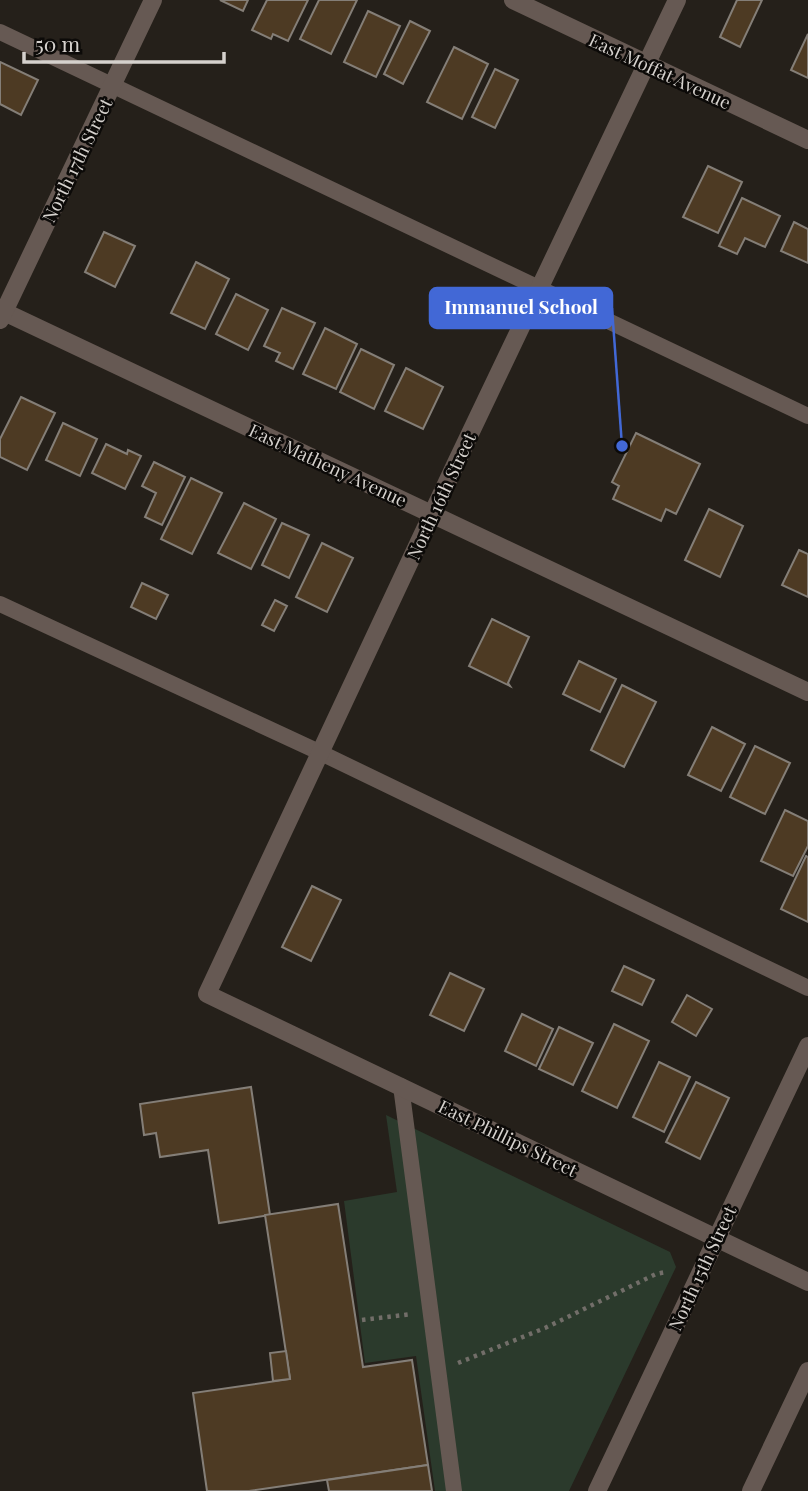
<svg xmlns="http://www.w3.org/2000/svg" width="808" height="1491" viewBox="0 0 808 1491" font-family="'Playfair Display',serif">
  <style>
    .green { fill: #2b3a2c }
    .building { fill: #4d3a23; stroke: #847e77; stroke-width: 2 }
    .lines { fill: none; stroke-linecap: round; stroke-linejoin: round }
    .path { stroke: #726e69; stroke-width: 4.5; stroke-dasharray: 3.5 5; stroke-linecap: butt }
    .service { stroke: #665953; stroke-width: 16 }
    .minor { stroke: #665953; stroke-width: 18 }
    .labels { text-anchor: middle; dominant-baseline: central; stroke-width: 5; stroke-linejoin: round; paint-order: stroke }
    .street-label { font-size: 18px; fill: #d5d1cd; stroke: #0c0a08 }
    .leader { fill: none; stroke: #4268d6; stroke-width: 2.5 }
    .callout-dot { fill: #4268d6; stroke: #0c0a08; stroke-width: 2.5 }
    .callout { fill: #4268d6; stroke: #4268d6; stroke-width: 2.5 }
    .callout-label { font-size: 19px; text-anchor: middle; font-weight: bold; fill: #fff }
  </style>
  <rect width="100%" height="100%" fill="#25201a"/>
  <polygon class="green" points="386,1115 670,1252 676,1267 569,1491 435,1491 416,1356 365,1363 344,1201 397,1192"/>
  <g class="building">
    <polygon points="220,0 248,0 243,11"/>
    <polygon points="267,0 308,0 288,41 273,34 271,39 252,30"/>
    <polygon points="319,0 357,0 331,54 300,39"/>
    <polygon points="737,0 762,0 740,47 720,37"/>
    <polygon points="368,11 400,26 376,77 344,62"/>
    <polygon points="410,21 430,31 403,84 384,74"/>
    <polygon points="808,34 808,78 791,70"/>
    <polygon points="454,47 488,64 462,119 427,102"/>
    <polygon points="0,62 38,80 21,115 0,104"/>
    <polygon points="495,69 518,80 495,128 472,117"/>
    <polygon points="708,166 742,182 718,233 683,217"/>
    <polygon points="742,198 780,216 765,247 745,238 737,254 719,246"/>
    <polygon points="794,222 808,229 808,263 781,251"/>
    <polygon points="104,232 135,246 115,287 85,272"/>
    <polygon points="196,262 229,279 205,329 171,313"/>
    <polygon points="236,294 268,310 248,350 216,334"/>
    <polygon points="282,308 315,323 293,369 276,361 280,353 264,346"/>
    <polygon points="325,328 357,344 336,389 303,374"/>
    <polygon points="361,349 394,365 374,409 340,392"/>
    <polygon points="406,368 443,387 423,429 385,411"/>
    <polygon points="21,397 55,413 27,470 0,457 0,439"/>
    <polygon points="63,423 97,439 80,476 46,460"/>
    <polygon points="636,433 700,464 676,514 666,509 661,521 613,499 619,486 612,482"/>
    <polygon points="106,444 127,454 128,450 141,456 125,489 92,473"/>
    <polygon points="154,462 185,477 162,525 145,517 156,493 142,486"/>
    <polygon points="191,478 222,493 192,554 161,539"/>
    <polygon points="244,503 276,519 251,569 218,553"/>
    <polygon points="709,509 743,526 720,577 685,560"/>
    <polygon points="282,523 309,535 289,578 262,565"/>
    <polygon points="322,543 353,558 327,612 296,597"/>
    <polygon points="799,550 808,554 808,597 782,585"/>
    <polygon points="142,583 168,595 156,619 131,607"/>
    <polygon points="275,600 287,606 274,631 262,625"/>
    <polygon points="492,619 529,637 508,683 510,686 469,666"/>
    <polygon points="579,661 616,679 600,712 563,694"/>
    <polygon points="622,685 656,702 624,767 591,750"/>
    <polygon points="712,727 745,744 721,791 688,775"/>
    <polygon points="755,746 790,763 765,814 730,797"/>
    <polygon points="785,810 808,821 808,846 793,876 761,861"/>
    <polygon points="806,856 808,857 808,922 781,909"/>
    <polygon points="312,886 341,900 311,961 282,947"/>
    <polygon points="624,966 654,980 642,1005 612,991"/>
    <polygon points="450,973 484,989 464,1031 430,1015"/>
    <polygon points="687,995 712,1009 696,1036 672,1022"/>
    <polygon points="522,1014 553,1029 536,1066 505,1051"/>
    <polygon points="614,1024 649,1041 617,1108 582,1091"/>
    <polygon points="559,1027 593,1043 573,1085 539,1069"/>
    <polygon points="659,1062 690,1077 664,1132 633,1117"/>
    <polygon points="696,1082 729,1098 700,1159 666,1142"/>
    <polygon points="251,1087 270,1215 219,1223 208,1150 160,1157 156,1133 144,1135 140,1104"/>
    <polygon points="338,1204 363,1367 412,1360 428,1465 249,1491 207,1491 193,1393 290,1379 265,1215"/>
    <polygon points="286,1351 290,1379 273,1381 270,1353"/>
    <polygon points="428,1465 432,1491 329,1491 327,1480"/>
  </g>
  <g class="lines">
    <g class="path">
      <polyline points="362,1320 412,1314"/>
      <polyline points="458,1363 545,1328 656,1274 666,1272"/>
    </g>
    <g class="service">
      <polyline points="0,32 808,416"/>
      <polyline points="0,604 319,752 808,988"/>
      <polyline points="401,1086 454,1491"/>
    </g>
    <g class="minor">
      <polyline points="513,0 808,140"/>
      <polyline points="677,0 456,463 207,994 808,1282"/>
      <polyline points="0,310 808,692"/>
      <polyline points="0,320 153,0"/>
      <polyline points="597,1491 808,1046"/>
      <polyline points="751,1491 808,1371"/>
    </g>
  </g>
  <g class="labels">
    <g class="street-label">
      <text transform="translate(660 71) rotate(25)">East Moffat Avenue</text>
      <text transform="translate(77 160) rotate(-64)">North 17th Street</text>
      <text transform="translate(328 465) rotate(25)">East Matheny Avenue</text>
      <text transform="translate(441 496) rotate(-65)">North 16th Street</text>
      <text transform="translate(508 1138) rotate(26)">East Phillips Street</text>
      <text transform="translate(702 1268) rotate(-65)">North 15th Street</text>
    </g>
  </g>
  <path class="leader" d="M622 446L612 308"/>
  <circle class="callout-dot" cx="622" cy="446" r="7"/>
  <rect class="callout" x="430" y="288" width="182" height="40" rx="7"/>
  <g class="callout-label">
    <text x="521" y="314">Immanuel School</text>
  </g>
  <path d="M24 52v10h200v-10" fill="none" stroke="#d5d1cd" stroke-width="3.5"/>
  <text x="35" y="52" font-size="21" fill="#d5d1cd" stroke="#0c0a08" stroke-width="5" paint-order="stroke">50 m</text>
</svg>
